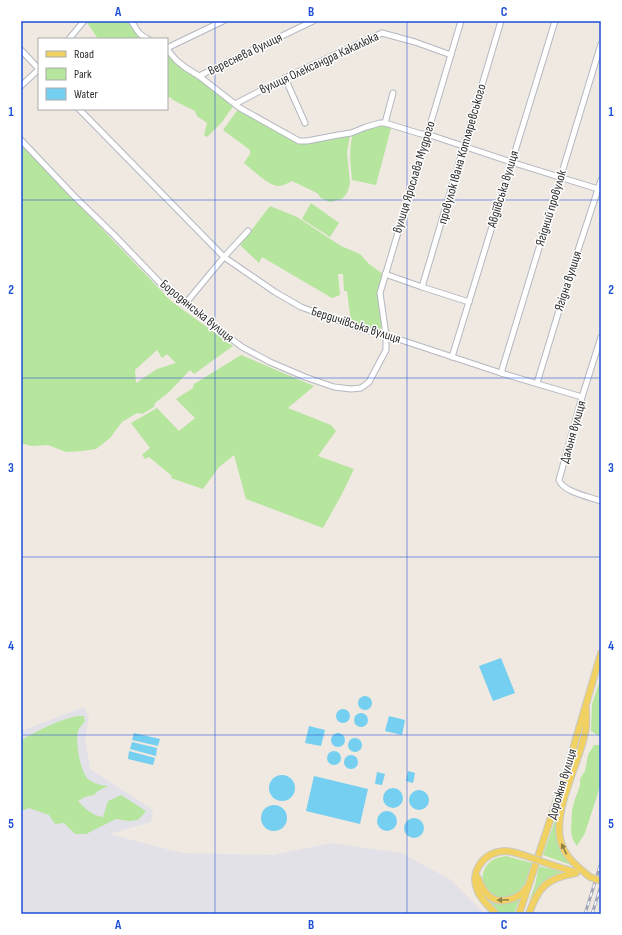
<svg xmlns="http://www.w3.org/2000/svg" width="622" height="935" viewBox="0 0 622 935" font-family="'Sofia Sans Condensed',sans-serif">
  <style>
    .industrial { fill: #e3e1e8 }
    .green { fill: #b6e59e; fill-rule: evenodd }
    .water { fill: #75cff0 }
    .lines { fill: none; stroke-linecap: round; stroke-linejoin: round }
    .minor-casing { stroke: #b4b7c1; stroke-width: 7 }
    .major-casing { stroke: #c9c9c9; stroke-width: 8 }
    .minor { stroke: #fff; stroke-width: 5 }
    .major { stroke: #f2d163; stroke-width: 6 }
    .rail-casing { stroke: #a3a6b8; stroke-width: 3 }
    .rail { stroke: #fff; stroke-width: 1.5; stroke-dasharray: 4.5; stroke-linecap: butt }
    .major-bridge-casing { stroke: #c9c9c9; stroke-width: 8; stroke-linecap: butt }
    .major-bridge { stroke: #f2d163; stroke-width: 6 }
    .oneway { fill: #908048 }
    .grid { fill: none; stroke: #1d4ed8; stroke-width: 1; stroke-opacity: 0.55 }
    .labels { text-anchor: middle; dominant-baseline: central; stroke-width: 3; stroke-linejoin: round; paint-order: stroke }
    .street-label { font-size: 13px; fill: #2e2e2e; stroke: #fff }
    .neatline { fill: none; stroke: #1d4ed8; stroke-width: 1.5 }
    .grid-label { font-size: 13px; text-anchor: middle; font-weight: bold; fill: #1d4ed8 }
  </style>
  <rect width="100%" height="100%" fill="#efe9e1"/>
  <polygon class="industrial" points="84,707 89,717 85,739 90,769 153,810 151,822 109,834 182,853 273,855 331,843 401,853 451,880 485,914 21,914 21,731"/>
  <g class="green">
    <polygon points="86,21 129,21 146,39 98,39"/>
    <polygon points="167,52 234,105 222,122 207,137 204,135 207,123 197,116 195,111 173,100 170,97 167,97"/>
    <path d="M239 109 295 141 350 136 347 152 350 184 347 193 342 199 330 202 321 198 317 193 292 181C288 183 284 185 280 186 269 187 252 169 244 163L250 154V150L223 130 236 112Z"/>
    <path d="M383 124 391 128 376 185 352 180C351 165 348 149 353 134L365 128Z"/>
    <path d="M21 144 171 301 233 346 194 374 190 370 168 393 155 403 154 407 142 414 137 413 122 422 110 438 96 449 82 451 66 452 48 445 31 446 21 443ZM157 350 162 358 167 354 176 363 157 369 136 383 135 370Z"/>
    <polygon points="311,203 339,223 330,237 302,219"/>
    <polygon points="270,206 297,217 341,246 360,254 369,264 383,274 378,293 382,326 380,330 369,328 351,322 347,291 344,291 343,274 338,274 340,295 332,298 262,257 259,263 240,245"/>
    <polygon points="241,355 314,386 288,408 331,425 336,431 318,456 354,469 342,494 323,528 246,499 234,455 219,467 203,489 171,478 172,476 149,457 145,459 142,455 150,448 131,423 157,408 179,431 195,418 176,399 193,388 194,384"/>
    <polygon points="601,677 601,737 591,731 592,704"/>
    <path d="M78 716H84L85 721C83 724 79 728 78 731 75 741 80 771 88 779 94 784 101 785 108 786L98 791 94 795 85 797 78 801C85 808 92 816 103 817L108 801 121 795 146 811 138 820 129 821 116 819 86 834H75L64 823 55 824 49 815 29 808 21 811V740C40 730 57 720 78 716Z"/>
    <polygon points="594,745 601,745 601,780 598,793 585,833 577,846 573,840 571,832 572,810 575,799 580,786 580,779 585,771 588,755"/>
    <polygon points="562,800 557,833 560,848 571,865 543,855"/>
    <path d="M506 856 532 863 522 892C518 894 512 899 507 899 505 900 501 898 498 897 481 894 477 872 491 861 495 858 501 857 506 856Z"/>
    <path d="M539 866 563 872C547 877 538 886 529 901L535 885Z"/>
    <path d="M520 898 514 914H501L489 900C501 905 508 904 520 898Z"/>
  </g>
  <g class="water">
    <polygon points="501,658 515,693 493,701 479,666"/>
    <circle cx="365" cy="703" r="7"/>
    <circle cx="343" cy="716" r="7"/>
    <circle cx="361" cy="720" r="7"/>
    <polygon points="389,716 405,720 402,735 385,731"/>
    <polygon points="309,726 325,730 321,746 305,743"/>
    <polygon points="134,733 160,739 158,746 132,740"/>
    <circle cx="338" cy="740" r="7"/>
    <circle cx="355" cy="745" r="7"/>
    <polygon points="132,742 157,748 156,756 130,749"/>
    <polygon points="129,751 155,758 153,765 128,759"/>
    <circle cx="334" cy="758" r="7"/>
    <circle cx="351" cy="762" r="7"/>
    <polygon points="408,771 415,773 413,783 406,781"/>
    <polygon points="377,772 385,774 382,785 375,784"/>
    <circle cx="282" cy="788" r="13"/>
    <polygon points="314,776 368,789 360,824 306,811"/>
    <circle cx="393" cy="798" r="10"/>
    <circle cx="419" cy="800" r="10"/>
    <circle cx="274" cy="818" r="13"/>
    <circle cx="387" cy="821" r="10"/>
    <circle cx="414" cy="828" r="10"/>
  </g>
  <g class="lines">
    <defs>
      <g id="minor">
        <path d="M131 21C138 30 137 34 148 39"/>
        <polyline points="69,39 84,21"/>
        <polyline points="167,48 223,21"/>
        <polyline points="167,49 176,60 186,68 199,76 240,108 299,141 307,141 338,135 351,133 366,127 380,123 385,123 421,134 427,134 511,162 598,189"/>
        <polyline points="21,50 39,69 21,86"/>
        <polyline points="199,76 313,21"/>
        <polyline points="285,78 305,123"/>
        <polyline points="235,104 285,78 382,33 415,42 451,55"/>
        <polyline points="79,109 224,257 275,292 301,307 361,329 386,335 501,373 582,397"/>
        <polyline points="385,123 393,93"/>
        <polyline points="21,140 73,195 115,236 165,288 242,347 270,362 305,377 334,387 351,389 361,388 369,382 386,350 386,335 380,293 461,21"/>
        <polyline points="385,274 422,287 469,302"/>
        <polyline points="422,287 501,21"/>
        <polyline points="185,304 224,257 248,231"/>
        <path d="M601 337 582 397 559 480C563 492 590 497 601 501"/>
        <polyline points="452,357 555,21"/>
        <polyline points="501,373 601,44"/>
        <polyline points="537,383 567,284 601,180"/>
      </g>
      <g id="major">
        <path d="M586 709C586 716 587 725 585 733 579 764 550 815 562 845 567 859 579 868 590 877"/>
        <polyline points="552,865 575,872"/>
        <path d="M478 878C484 895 494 906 514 898 519 896 523 893 526 888"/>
        <path d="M496 914C490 907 482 901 478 892 469 872 483 852 505 851 511 851 517 853 523 855"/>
        <polyline points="519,914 568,766 601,653"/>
        <path d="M529 914C538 886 548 878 576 873"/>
      </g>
    </defs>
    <use href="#minor" class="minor-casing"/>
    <use href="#major" class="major-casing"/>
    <use href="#minor" class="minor"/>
    <use href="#major" class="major"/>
    <defs>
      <g id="rail">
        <polyline points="585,914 601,863"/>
        <polyline points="592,914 601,886"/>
      </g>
    </defs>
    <use href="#rail" class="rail-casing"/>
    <use href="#rail" class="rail"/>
    <defs>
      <g id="major-bridge">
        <polyline points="523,855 552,865"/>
        <polyline points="590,877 601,881"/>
      </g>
    </defs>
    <use href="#major-bridge" class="major-bridge-casing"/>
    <use href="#major-bridge" class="major-bridge"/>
  </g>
  <defs><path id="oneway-solid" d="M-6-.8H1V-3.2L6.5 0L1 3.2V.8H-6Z"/></defs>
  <g class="oneway">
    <use href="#oneway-solid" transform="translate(564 849) rotate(-115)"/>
    <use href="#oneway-solid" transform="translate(503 900) rotate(178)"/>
  </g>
  <path class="grid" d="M215 21V914M407 21V914M21 200H601M21 378H601M21 557H601M21 735H601"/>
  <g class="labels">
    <g class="street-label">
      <text transform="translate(245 54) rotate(-26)">Вереснева вулиця</text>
      <text transform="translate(319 63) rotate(-25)">вулиця Олександра Какалюка</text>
      <text transform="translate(462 154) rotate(-74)">провулок Івана Котляревського</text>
      <text transform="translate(414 177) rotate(-73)">вулиця Ярослава Мудрого</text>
      <text transform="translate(503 189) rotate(-73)">Авдіївська вулиця</text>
      <text transform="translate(551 208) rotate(-73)">Ягідний провулок</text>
      <text transform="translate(568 281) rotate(-72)">Ягідна вулиця</text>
      <text transform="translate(197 311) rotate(39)">Бородянська вулиця</text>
      <text transform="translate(356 325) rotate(18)">Бердичівська вулиця</text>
      <text transform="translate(573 432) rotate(-74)">Дальня вулиця</text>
      <text transform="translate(562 784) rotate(-73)">Дорожня вулиця</text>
    </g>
  </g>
  <rect width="622" height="935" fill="none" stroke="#ffffff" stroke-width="44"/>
  <rect x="38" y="38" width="130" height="72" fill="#ffffff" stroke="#ababab"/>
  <rect x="46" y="51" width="20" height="6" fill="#f2d163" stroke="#ababab"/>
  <text x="74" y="58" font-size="12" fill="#2e2e2e">Road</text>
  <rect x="46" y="68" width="20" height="12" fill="#b6e59e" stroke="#ababab"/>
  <text x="74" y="78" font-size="12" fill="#2e2e2e">Park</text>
  <rect x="46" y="88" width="20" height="12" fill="#75cff0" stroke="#ababab"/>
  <text x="74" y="98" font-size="12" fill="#2e2e2e">Water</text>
  <rect x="22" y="22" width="578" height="891" class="neatline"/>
  <g class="grid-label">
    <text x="118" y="16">A</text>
    <text x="311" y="16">B</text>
    <text x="504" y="16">C</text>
    <text x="11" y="116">1</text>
    <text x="611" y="116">1</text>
    <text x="11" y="294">2</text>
    <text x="611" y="294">2</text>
    <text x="11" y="472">3</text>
    <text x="611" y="472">3</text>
    <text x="11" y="650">4</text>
    <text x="611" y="650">4</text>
    <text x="11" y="828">5</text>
    <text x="611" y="828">5</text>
    <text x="118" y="929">A</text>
    <text x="311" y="929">B</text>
    <text x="504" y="929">C</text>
  </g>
</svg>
